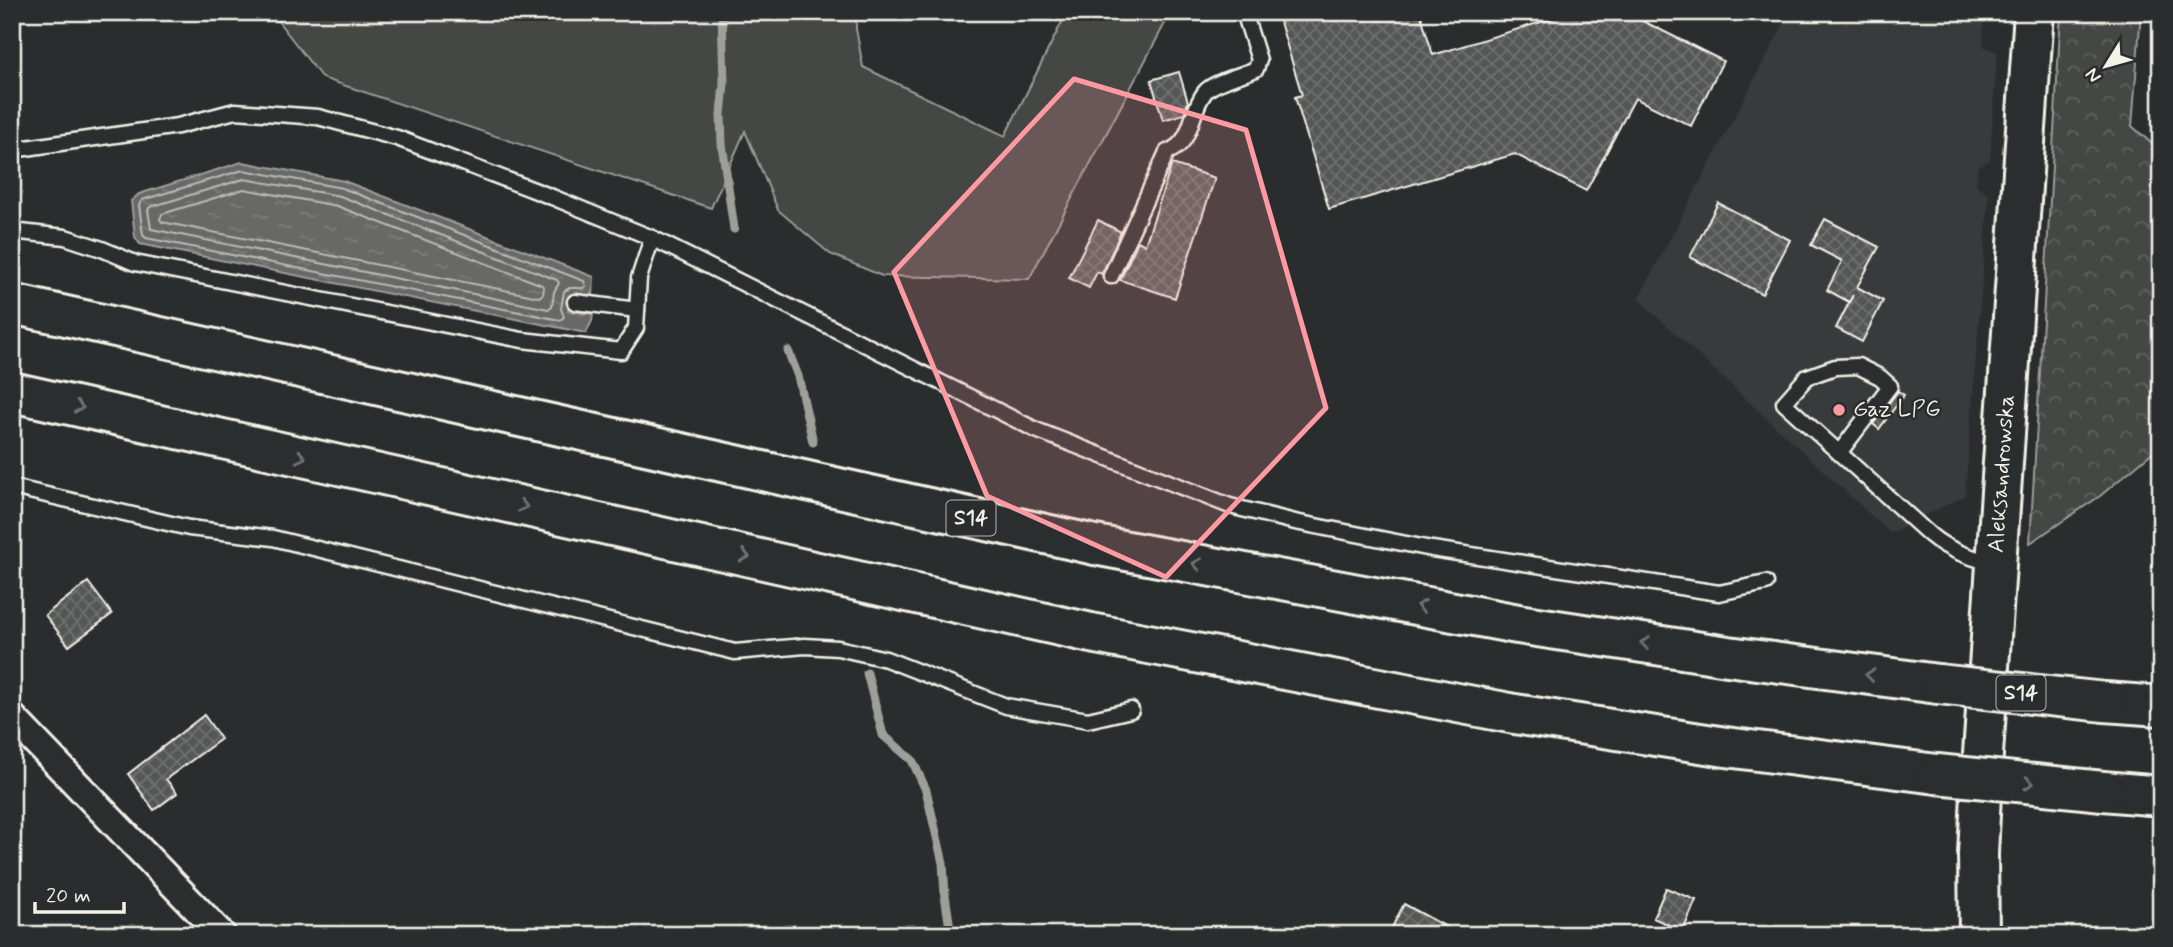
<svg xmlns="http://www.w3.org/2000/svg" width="2173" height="947" viewBox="0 0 2173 947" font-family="Mynerve,sans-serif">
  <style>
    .built { fill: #373a3a }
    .green { fill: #444645; stroke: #9c9c96; stroke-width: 2 }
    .forest { fill: url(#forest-crowns); stroke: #9c9c96; stroke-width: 2 }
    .water { fill: url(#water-ripples); stroke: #9f9f9a; stroke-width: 2 }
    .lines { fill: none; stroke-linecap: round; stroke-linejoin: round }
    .shore { stroke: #bcbab4; stroke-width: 2 }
    .stream { stroke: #9f9f9a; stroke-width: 9 }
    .building { fill: url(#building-cross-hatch); stroke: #f4f1e8; stroke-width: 2 }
    .lane-casing { stroke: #f4f1e8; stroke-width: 19 }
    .street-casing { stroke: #f4f1e8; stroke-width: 32 }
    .secondary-casing { stroke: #f4f1e8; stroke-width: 44 }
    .highway-casing { stroke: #f4f1e8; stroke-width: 44 }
    .lane { stroke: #2a2d2e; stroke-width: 14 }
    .street { stroke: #2a2d2e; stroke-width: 26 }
    .secondary { stroke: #2a2d2e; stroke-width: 38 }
    .highway { stroke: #2a2d2e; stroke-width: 38 }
    .highway-bridge-casing { stroke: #f4f1e8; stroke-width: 44; stroke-linecap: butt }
    .highway-bridge { stroke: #2a2d2e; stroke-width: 38 }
    .oneway { stroke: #71726f }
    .marked { fill: #ff9aa2; fill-opacity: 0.2; stroke: #ff9aa2; stroke-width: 5; stroke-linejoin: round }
    .poi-dot { fill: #ff9aa2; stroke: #2a2d2e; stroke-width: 2.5 }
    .labels { text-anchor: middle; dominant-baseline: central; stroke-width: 5; stroke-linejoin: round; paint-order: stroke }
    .shield { fill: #2a2d2e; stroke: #b7b6b0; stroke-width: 2 }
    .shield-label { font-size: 21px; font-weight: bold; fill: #f4f1e8 }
    .poi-label { font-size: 23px; fill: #f4f1e8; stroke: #2a2d2e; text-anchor: start }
    .street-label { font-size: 23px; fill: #f4f1e8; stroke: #2a2d2e }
  </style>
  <defs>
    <pattern id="forest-crowns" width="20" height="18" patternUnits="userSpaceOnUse" patternTransform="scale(1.75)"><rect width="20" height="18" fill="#444645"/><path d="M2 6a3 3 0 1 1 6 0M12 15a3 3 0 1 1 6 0" fill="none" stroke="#606160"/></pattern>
    <pattern id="water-ripples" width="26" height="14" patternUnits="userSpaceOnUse" patternTransform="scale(1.75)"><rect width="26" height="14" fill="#676866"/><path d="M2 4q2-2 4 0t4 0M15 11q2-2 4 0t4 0" fill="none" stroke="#7d7e7c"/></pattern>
    <pattern id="building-cross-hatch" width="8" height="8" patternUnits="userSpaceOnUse" patternTransform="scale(1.75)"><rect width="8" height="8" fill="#555756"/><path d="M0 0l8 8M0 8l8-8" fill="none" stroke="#6e706e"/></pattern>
  </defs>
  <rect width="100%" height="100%" fill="#2a2d2e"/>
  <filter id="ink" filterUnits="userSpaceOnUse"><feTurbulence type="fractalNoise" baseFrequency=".0143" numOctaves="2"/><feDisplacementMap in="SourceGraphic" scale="14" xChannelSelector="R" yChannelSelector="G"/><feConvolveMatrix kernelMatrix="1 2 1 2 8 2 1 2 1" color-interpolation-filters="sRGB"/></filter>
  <g filter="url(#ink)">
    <polygon class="built" points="1790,12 2001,12 1983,24 1983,46 1997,52 1990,160 1978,167 1976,185 1989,194 1965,496 1890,533 1638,299"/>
    <polygon class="green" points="271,12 856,12 856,29 863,67 1005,136 1067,12 1171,12 1029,279 882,276 830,254 778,210 745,131 711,208 322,78"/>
    <polygon class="forest" points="2061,12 2141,12 2132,126 2161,152 2161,445 2100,496 2030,543"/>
    <polygon class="water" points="242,162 344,181 594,277 593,296 570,295 568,311 593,314 592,321 586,333 140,244 135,237 131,201 139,194"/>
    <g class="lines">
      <g class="shore">
        <polygon points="243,170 342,188 584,281 586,286 583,288 570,288 564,291 561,309 564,317 560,320 146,238 143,235 139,205 142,200"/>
        <polygon points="244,179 340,196 557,280 559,283 554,292 552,307 548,309 151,229 148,210 150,207"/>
        <polygon points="244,189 337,206 542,285 544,288 543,294 539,297 162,222 160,219 162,214"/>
      </g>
      <g class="stream">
        <polyline points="722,12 724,84 721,115 722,144 734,229"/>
        <polyline points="788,351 798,376 813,442"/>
        <polyline points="867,673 883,735 912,760 926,790 943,863 945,895 951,935"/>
      </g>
    </g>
    <g class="building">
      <polygon points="1277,12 1420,12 1433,55 1574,12 1625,12 1723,61 1691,126 1635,98 1586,191 1515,154 1329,209 1295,97 1302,95"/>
      <polygon points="1179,72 1188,102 1184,114 1163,120 1151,80"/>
      <polygon points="1172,164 1215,178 1175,298 1120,280 1138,241 1145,245"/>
      <polygon points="1718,203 1790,240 1762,294 1690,257"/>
      <polygon points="1825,219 1879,247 1857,287 1883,301 1862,342 1836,328 1853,295 1849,302 1827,290 1842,261 1811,245"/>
      <polygon points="1098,220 1121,232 1102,274 1097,272 1089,288 1069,278"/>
      <polygon points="1898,391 1904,395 1879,429 1873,424"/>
      <polygon points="88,582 112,614 69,646 45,615"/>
      <polygon points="204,715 221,739 166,779 177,793 154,810 128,774"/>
      <polygon points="1666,888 1696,900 1683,931 1653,918"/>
      <polygon points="1404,904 1461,935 1388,935"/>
    </g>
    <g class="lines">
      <defs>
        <g id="lane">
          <polyline points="12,150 178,126 235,111 318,117 397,138 552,197 652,238 1036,430 1230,506 1295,522 1432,549 1719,593 1766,583"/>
          <polyline points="12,231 65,237 102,249 135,263 522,340 621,351 636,328 639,278 652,238"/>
          <path d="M1111 276 1167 152C1194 143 1189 112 1205 92 1213 82 1242 75 1256 69L1259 60 1244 12"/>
          <polyline points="575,302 637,310"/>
          <path d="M1839 453 1890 386 1880 377 1858 366 1835 367 1807 377 1784 403 1930 535C1949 551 1970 557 1994 564"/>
          <polyline points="12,487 189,528 273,538 735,652 805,646 838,648 886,659 1006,706 1088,720 1131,710"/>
        </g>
        <polyline id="street" points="12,717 222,935"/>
        <g id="secondary">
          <path id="s1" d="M1979 935 1978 854 1983 754 2034 12"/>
        </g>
        <g id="highway">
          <polyline points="12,304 1095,545 1518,624 1728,656 1938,684"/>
          <polyline points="12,392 1091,633 1515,714 1726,747 1937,774"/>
          <polyline points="2105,702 2161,706"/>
          <polyline points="2103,791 2161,796"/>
        </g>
      </defs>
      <use href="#lane" class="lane-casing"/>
      <use href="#street" class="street-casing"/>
      <use href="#secondary" class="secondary-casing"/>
      <use href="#highway" class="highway-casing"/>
      <use href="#lane" class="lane"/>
      <use href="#street" class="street"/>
      <use href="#secondary" class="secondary"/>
      <use href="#highway" class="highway"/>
      <defs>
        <g id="highway-bridge">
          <polyline points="1938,684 2105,702"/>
          <polyline points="1937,774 2103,791"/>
        </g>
      </defs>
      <use href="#highway-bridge" class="highway-bridge-casing"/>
      <use href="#highway-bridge" class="highway-bridge"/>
    </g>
    <defs><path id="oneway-chevron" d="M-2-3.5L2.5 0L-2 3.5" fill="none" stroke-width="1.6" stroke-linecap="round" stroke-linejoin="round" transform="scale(1.75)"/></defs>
    <g class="oneway">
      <use href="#oneway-chevron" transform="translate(79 407) rotate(13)"/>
      <use href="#oneway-chevron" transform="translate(301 457) rotate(13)"/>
      <use href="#oneway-chevron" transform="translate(523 506) rotate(13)"/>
      <use href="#oneway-chevron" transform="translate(745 556) rotate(13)"/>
      <use href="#oneway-chevron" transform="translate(1197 564) rotate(-170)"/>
      <use href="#oneway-chevron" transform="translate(1421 606) rotate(-170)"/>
      <use href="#oneway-chevron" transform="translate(1645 643) rotate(-171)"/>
      <use href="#oneway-chevron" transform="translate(1870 675) rotate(-173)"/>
      <use href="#oneway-chevron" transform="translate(2029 783) rotate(6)"/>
    </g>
  </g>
  <path class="marked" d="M1074 79 1246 130 1326 408 1166 577 987 496 894 272Z"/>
  <circle class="poi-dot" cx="1839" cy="410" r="7"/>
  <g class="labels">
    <g class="shield">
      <rect x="946.5" y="500.5" width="49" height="35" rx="5"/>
      <rect x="1996.5" y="675.5" width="49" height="35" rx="5"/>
    </g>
    <g class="shield-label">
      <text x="971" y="518">S14</text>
      <text x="2021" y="693">S14</text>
    </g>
    <g class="poi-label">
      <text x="1853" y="410">Gaz LPG</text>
    </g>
    <g class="street-label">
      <text stroke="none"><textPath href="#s1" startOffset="462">Aleksandrowska</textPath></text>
    </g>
  </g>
  <rect width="2173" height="947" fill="none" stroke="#2a2d2e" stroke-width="42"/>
  <rect x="21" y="21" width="2131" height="905" fill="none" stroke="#f4f1e8" stroke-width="2.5" filter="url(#ink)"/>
  <g transform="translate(2106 66) rotate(233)" stroke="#2a2d2e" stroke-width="5" paint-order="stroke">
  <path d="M0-5L12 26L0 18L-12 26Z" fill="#f4f1e8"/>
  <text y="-10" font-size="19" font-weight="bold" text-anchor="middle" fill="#f4f1e8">N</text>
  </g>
  <path d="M35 902v10h89v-10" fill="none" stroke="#f4f1e8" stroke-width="3.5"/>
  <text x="46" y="902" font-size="21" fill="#f4f1e8" stroke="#2a2d2e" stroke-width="5" paint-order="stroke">20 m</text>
</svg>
